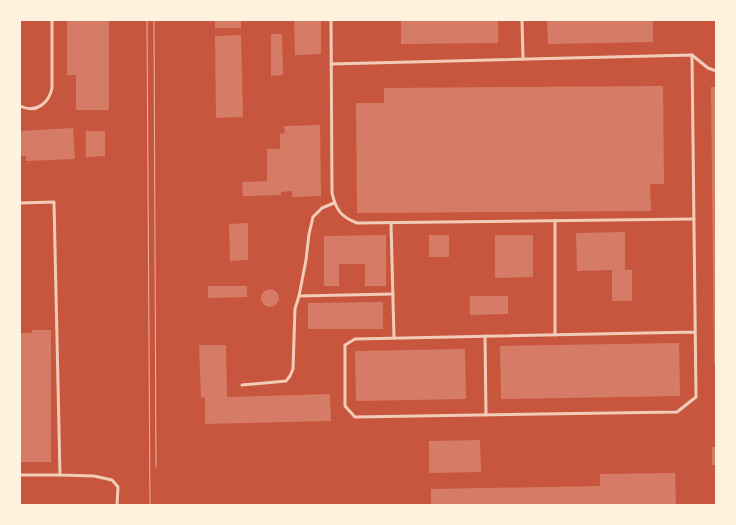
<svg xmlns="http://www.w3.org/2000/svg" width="736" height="525" viewBox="0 0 736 525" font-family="'Nunito Sans',sans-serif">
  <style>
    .building { fill: #d67c66 }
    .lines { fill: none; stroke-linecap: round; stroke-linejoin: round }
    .service { stroke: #f1ccb7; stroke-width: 3 }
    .tram { stroke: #e9b49f; stroke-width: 1 }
  </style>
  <rect width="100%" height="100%" fill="#c8553d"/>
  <g class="building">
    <polygon points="67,20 109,20 109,110 76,110 76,75 67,75"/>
    <rect x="215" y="20" width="26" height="8"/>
    <polygon points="294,20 321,20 321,54 295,55"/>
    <polygon points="401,20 498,20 498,43 401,44"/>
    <polygon points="547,20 653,20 653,42 548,44"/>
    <polygon points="271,34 282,34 283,75 271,76"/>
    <polygon points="241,35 243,117 216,118 215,36"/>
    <polygon points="663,86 664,184 650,184 651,211 357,213 356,103 384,103 384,88"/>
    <polygon points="711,87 716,87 716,365 714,365"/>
    <polygon points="320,125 321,196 292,197 292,191 281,192 281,195 243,196 242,182 267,181 267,149 280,149 280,134 285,133 284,126"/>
    <polygon points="73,128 75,159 26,161 26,156 20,156 20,131"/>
    <polygon points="86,131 105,131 105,156 86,157"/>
    <polygon points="248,223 248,260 230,261 229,224"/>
    <polygon points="625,232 625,270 632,270 632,301 612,301 612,270 577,271 576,233"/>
    <polygon points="386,235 386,286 365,286 365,264 339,264 339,286 324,286 324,236"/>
    <rect x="429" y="235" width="20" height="22"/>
    <polygon points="495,235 533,235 533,277 495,278"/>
    <polygon points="208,286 247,286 247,297 208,298"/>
    <circle cx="270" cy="298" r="9"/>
    <polygon points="470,296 508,296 508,314 470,315"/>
    <polygon points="383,302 383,329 308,329 308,303"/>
    <polygon points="32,330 51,330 51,462 20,462 20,333 32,333"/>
    <polygon points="679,343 680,396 501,399 500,346"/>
    <polygon points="199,345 226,345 227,397 330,394 331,421 205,424 205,397 201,398"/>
    <polygon points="465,349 466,399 356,401 355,351"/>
    <polygon points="480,440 481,472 429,473 429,441"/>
    <rect x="712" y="447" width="4" height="18"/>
    <polygon points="675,473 676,505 431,505 431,489 600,486 600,474"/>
  </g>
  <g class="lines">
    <g class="service">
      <path d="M331 20 332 193C336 210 341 217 357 223L694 219"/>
      <polyline points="522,20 523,59"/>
      <polyline points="692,55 696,397 677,412 355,417 345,406 345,345 355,339 695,332"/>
      <polyline points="331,64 692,55 708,68 716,71"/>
      <path d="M20 106C36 114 49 103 52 88V20"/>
      <polyline points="20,203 54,202 60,475 94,476 112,480 118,487 117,505"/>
      <polyline points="555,221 555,335"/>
      <polyline points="391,223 394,338"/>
      <polyline points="299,296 393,294"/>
      <polyline points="485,336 486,415"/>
      <polyline points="242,385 286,381 290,376 293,369 295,309 299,296 306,260 309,234 313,217 322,208 334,203"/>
      <polyline points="20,475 60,475"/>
    </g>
    <g class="tram">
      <polyline points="147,20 150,505"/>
      <polyline points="154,20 156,467"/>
    </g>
  </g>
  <rect width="736" height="525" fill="none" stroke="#fff3e0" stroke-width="42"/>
</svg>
